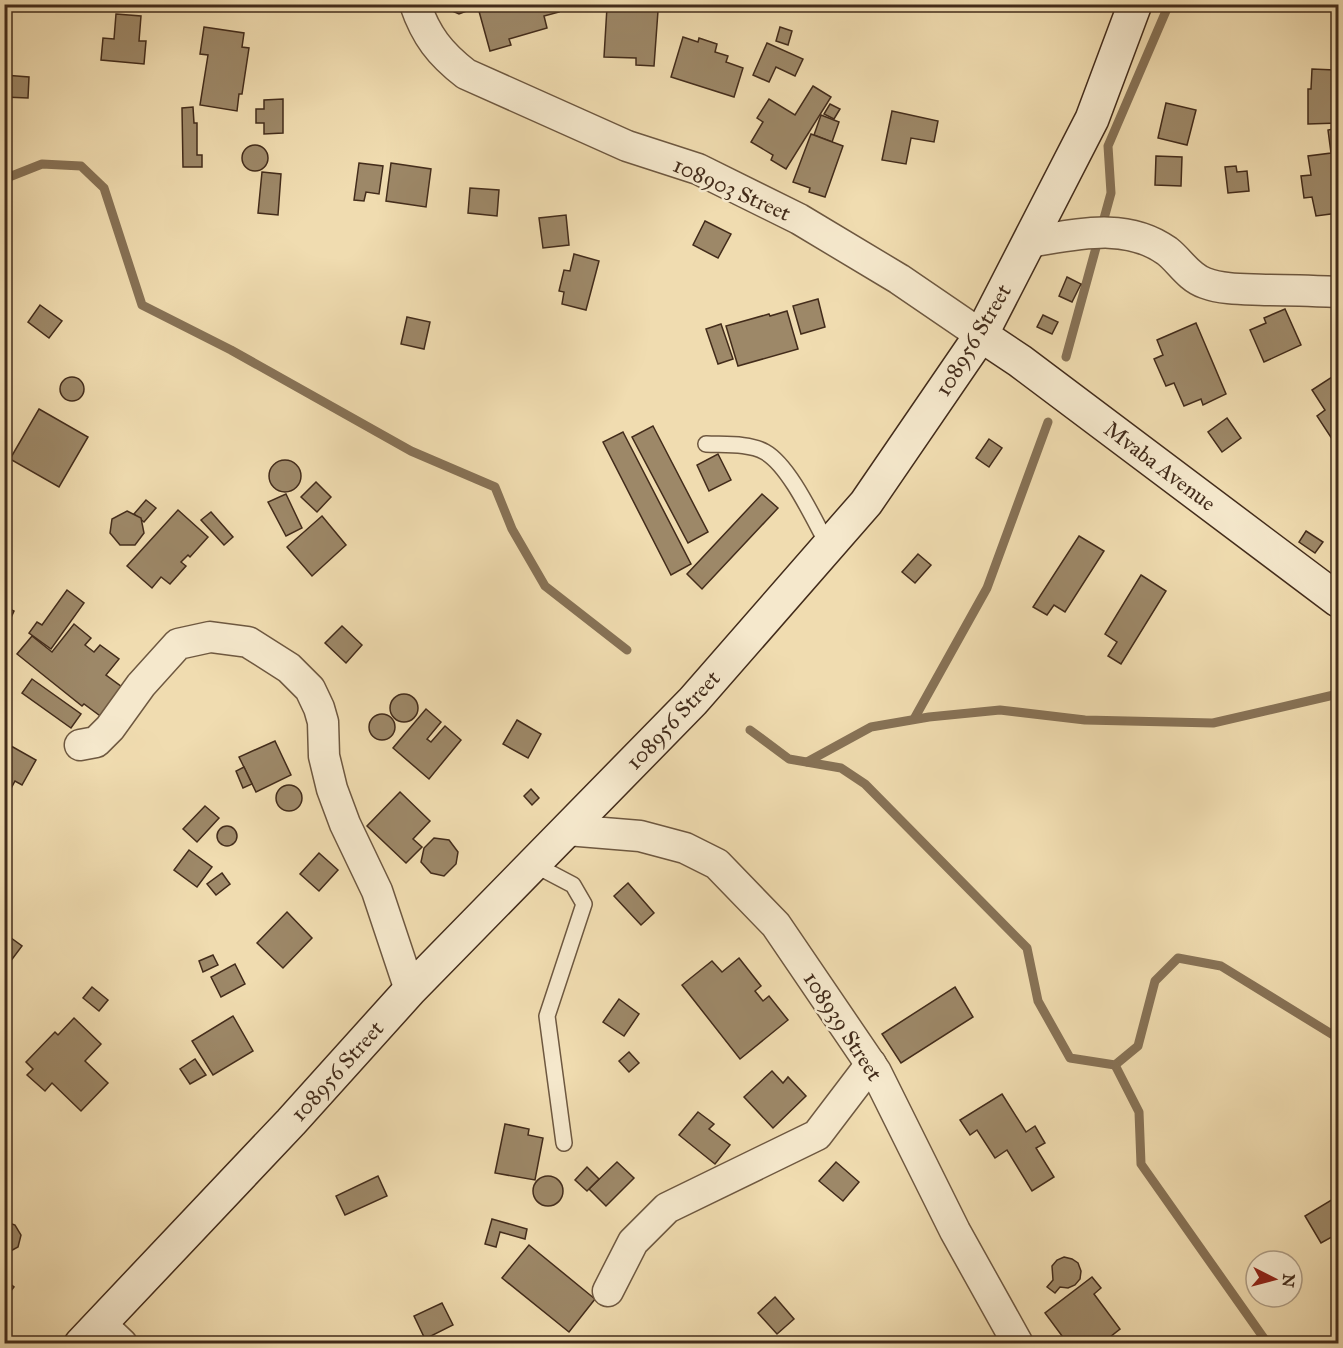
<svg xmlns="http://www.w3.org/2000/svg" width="1343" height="1348" viewBox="0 0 1343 1348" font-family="'IM FELL Great Primer',serif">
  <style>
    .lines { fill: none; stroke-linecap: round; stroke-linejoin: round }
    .stream { stroke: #877256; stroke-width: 9 }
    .building { fill: #9d8868; stroke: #432c1b; stroke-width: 1.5 }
    .lane-casing { stroke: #6e5840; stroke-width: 18 }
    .street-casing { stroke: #6e5840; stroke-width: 33 }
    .secondary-casing { stroke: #432c1b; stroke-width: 36 }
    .lane { stroke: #f5e8cc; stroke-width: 15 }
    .street { stroke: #f5e8cc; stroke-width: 30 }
    .secondary { stroke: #f5e8cc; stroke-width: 33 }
    .labels { text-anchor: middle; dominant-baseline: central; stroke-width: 5; stroke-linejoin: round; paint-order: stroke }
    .street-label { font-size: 22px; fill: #432c1b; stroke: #f5e8cc }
  </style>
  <rect width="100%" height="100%" fill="#f0dcb0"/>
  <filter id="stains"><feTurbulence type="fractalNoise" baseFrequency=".00333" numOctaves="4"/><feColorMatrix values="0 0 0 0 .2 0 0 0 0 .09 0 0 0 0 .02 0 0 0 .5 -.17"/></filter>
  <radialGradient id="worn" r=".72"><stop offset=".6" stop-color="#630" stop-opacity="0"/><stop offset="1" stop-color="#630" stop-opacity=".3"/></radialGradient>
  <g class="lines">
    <g class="stream">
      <polyline points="4,179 42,164 81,166 104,188 142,305 231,350 411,451 495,487 512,529 545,586 627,650"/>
      <polyline points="1066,357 1111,193 1108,146 1169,4"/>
      <polyline points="914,719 987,588 1048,422"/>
      <polyline points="750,730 789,759 841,768 865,784 1027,948 1038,1001 1070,1058 1115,1065 1138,1046 1155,981 1178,958 1221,966 1338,1038"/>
      <polyline points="807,762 871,727 929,717 1000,710 1085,720 1213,723 1338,694"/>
      <polyline points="1115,1065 1139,1112 1141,1164 1268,1344"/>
    </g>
  </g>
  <g class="building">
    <polygon points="448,4 472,4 467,11 459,14 452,11"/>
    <polygon points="477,4 556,4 559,12 544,16 547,28 509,39 511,45 490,51"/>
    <polygon points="1235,4 1296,4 1296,7 1235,6"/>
    <polygon points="607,7 658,11 654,66 636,65 636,58 604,57"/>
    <polygon points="116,14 141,16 139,41 146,41 144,64 101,60 103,38 114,39"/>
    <polygon points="204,27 244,33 242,47 249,48 242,94 239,94 237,111 200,105 208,55 200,54"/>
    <polygon points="780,27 792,31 788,45 776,41"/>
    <polygon points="683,37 698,42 699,38 717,44 715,52 728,56 726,62 743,68 734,97 671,77"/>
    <polygon points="767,43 803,59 795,76 776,67 769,82 753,75"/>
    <polygon points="1312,69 1335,70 1334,88 1338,88 1338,123 1308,124 1308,89 1311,89"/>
    <polygon points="4,75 29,77 28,98 4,97"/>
    <polygon points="813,86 831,97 786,169 771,160 773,155 751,142 763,122 757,118 769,99 795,115"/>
    <polygon points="283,99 283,133 264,134 264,123 256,123 256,109 264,109 264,100"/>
    <polygon points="1166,103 1196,110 1187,145 1158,138"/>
    <polygon points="830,104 840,109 834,119 824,114"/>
    <polygon points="193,107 194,123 197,123 197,155 202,155 202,167 183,167 182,108"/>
    <polygon points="892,111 938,121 934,142 911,138 906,164 882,160"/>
    <polygon points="821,115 839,122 832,142 814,135"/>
    <polygon points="1338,128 1338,213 1316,216 1312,197 1304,198 1301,176 1311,175 1308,156 1331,153 1328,130"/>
    <polygon points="811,134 843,146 825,197 809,192 810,188 793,182"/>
    <circle cx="255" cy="158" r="13"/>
    <polygon points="1156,156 1182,157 1181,186 1155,185"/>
    <polygon points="359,163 383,166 379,194 366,192 364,201 354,200"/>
    <polygon points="391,163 431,169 426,207 386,201"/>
    <polygon points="1236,166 1237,172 1247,171 1249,191 1228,193 1225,167"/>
    <polygon points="262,172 281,174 278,215 258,213"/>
    <polygon points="470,188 499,190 497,216 468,213"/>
    <polygon points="566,215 569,245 543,248 539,218"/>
    <polygon points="705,221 731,234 718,258 693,245"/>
    <polygon points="574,254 599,261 586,310 562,304 564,292 559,291 564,270 570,271"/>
    <polygon points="1067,277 1081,284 1072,302 1059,296"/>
    <polygon points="818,299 825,327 801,334 793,306"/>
    <polygon points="40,305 62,321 49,338 28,322"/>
    <polygon points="1285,309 1301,345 1264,362 1250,330 1266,323 1264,318"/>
    <polygon points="787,311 798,349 738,366 726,326 769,314 770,316"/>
    <polygon points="1043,315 1058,322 1052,334 1037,327"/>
    <polygon points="407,317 430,322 424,349 401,344"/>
    <polygon points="1196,323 1226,394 1203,405 1201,399 1184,406 1174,383 1166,386 1154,359 1163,355 1157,340"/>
    <polygon points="721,324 733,359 718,364 706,329"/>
    <polygon points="1335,375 1338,381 1338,439 1334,442 1317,416 1325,410 1312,390"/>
    <circle cx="72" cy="389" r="12"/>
    <polygon points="39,409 88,437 59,487 10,459"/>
    <polygon points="1227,418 1241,438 1222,452 1208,432"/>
    <polygon points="653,426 708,532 688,543 632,437"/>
    <polygon points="623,432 691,564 671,575 603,442"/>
    <polygon points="989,439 1002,448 989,467 976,458"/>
    <polygon points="718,454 731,480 709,491 697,465"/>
    <circle cx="285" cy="476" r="16"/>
    <polygon points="316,482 331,497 317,512 301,497"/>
    <polygon points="286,494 302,528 286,536 268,502"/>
    <polygon points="762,494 778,508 702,589 687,574"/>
    <polygon points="146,500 156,508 144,522 134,514"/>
    <polygon points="178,510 208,537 190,557 188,555 181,562 186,566 170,584 161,577 152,588 127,566"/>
    <polygon points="127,511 141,518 144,533 135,545 120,545 110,533 112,519"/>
    <polygon points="211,512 233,537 224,545 201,520"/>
    <polygon points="322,516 346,545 312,576 287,547"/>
    <polygon points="1306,531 1323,542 1315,553 1299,542"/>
    <polygon points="1079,536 1104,551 1065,612 1054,605 1047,615 1033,607"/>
    <polygon points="918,554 931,565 915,583 902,572"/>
    <polygon points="1141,575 1166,591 1121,664 1108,656 1117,642 1105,634"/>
    <polygon points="67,590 84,603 51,649 29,633 37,622 42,625"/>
    <polygon points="4,606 14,611 8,624 4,622"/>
    <polygon points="74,624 91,638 85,645 94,652 100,645 119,659 106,675 126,690 103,718 84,704 82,706 17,654 32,636 52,652"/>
    <polygon points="342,626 362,645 346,663 325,643"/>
    <polygon points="32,679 81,714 71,728 22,693"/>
    <circle cx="404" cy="708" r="14"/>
    <polygon points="426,709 441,722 427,739 431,742 445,726 461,740 429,779 393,748"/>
    <circle cx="382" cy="727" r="13"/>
    <polygon points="517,720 541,734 528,758 503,744"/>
    <polygon points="275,741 291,775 256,792 239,757"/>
    <polygon points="4,742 36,760 22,785 15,781 7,796 4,794"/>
    <polygon points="244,767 252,784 243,788 236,771"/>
    <circle cx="289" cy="798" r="13"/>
    <polygon points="531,789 539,798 532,805 524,796"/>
    <polygon points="400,792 430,821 413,839 422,847 406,863 367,826"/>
    <polygon points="205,806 219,818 197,842 183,829"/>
    <circle cx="227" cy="836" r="10"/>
    <polygon points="434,838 449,840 458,852 456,864 444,876 431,873 421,862 424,848"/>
    <polygon points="189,850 212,867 197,887 174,870"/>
    <polygon points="319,853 338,870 319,891 300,874"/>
    <polygon points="222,873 230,884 216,895 207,884"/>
    <polygon points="628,883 654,913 641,925 614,896"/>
    <polygon points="287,912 312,938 283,968 257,943"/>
    <polygon points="7,935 22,946 10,962 4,958 4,938"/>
    <polygon points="213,955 218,965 203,972 199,961"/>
    <polygon points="739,958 761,986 755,991 763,1001 769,996 788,1020 740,1059 682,985 712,961 722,972"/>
    <polygon points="235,964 245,984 221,997 211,977"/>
    <polygon points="92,987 108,1000 99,1011 83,998"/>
    <polygon points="955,987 973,1017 901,1063 882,1034"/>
    <polygon points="619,999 639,1014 624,1036 603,1022"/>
    <polygon points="233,1016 253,1051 213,1075 192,1041"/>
    <polygon points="74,1018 101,1044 85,1061 108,1083 81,1111 52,1083 45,1091 27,1075 33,1069 26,1062 55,1032 58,1035"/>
    <polygon points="629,1052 639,1063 629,1072 619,1061"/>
    <polygon points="195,1059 206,1075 190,1084 180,1069"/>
    <polygon points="772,1071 783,1083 788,1077 806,1096 773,1128 744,1097"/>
    <polygon points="1002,1094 1026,1132 1035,1126 1045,1143 1036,1148 1054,1177 1032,1191 1007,1150 995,1158 977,1130 970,1135 960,1120"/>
    <polygon points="698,1112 714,1124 709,1129 730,1145 715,1164 679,1135"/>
    <polygon points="505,1124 529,1129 528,1135 543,1138 535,1180 495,1173"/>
    <polygon points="617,1162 634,1178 606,1206 589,1189"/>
    <polygon points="836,1162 859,1182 843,1201 819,1181"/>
    <polygon points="587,1167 599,1179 587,1191 575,1180"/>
    <polygon points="378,1176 387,1196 345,1215 336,1196"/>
    <circle cx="548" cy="1191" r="15"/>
    <polygon points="1338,1196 1338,1237 1337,1234 1321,1243 1305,1216"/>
    <polygon points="492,1219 527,1229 525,1239 500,1232 496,1247 485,1244"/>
    <polygon points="4,1221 15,1225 21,1235 18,1247 7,1253 4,1253"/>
    <polygon points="529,1245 595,1299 569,1332 502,1278"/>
    <polygon points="1064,1257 1072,1259 1078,1263 1081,1271 1080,1279 1075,1285 1068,1288 1060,1287 1055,1293 1047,1287 1053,1280 1052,1266 1057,1260"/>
    <polygon points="1092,1277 1101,1288 1094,1294 1120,1329 1101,1344 1068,1344 1045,1313"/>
    <polygon points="4,1279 14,1287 4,1300"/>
    <polygon points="775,1297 794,1319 777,1334 758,1313"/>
    <polygon points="442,1303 453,1325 425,1339 414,1316"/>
  </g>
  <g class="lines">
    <defs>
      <g id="lane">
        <path d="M706 444C724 445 749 443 765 452 790 466 815 522 829 547"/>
        <polyline points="535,865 573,885 584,904 547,1016 564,1143"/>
      </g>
      <g id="street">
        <path d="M415 4C426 36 440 54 466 74L627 146 698 169 799 219 899 279 981 335"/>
        <path d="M1028 242C1075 235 1125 221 1167 251 1180 261 1188 277 1205 283 1224 290 1245 289 1265 290 1289 290 1314 291 1338 292"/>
        <polyline points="80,745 96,742 110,728 141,685 178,644 210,637 248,642 289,668 310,689 319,708 323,722 324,756 332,789 345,824 377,891 410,990"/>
        <polyline points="567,830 640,836 685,848 717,864 776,925 876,1072 955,1231 1018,1344"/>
        <polyline points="608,1291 633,1242 667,1208 817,1135 871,1064"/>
        <polyline points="101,1324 122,1344"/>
      </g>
      <g id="secondary">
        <polyline points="981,335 1020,361 1338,600"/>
        <polyline points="81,1344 291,1122 410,990 693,701 866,503 981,335 1092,119 1135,4"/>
      </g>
    </defs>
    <use href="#lane" class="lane-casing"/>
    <use href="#street" class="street-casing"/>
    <use href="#secondary" class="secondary-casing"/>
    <use href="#lane" class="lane"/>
    <use href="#street" class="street"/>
    <use href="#secondary" class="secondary"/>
  </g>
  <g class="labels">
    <g class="street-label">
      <text transform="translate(732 189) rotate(24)">108903 Street</text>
      <text transform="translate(973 340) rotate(-59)">108956 Street</text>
      <text transform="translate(1160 466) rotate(37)">Mvaba Avenue</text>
      <text transform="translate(673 720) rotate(-47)">108956 Street</text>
      <text transform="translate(843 1026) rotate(57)">108939 Street</text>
      <text transform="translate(337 1071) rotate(-48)">108956 Street</text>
    </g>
  </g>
  <rect width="1343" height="1348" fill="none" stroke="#f0dcb0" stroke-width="24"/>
  <rect x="6" y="6" width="1331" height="1336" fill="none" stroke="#432c1b" stroke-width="3"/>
  <rect x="12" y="12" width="1319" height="1324" fill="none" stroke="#432c1b" stroke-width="1.5"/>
  <g transform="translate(1274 1279) rotate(96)"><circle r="28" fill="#f5e8cc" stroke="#ae9d85" stroke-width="1.5"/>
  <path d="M0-4.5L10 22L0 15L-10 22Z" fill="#8f2418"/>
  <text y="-9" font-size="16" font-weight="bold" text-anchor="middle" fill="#432c1b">N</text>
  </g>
  <rect width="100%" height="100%" filter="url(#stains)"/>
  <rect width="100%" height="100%" fill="url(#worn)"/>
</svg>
